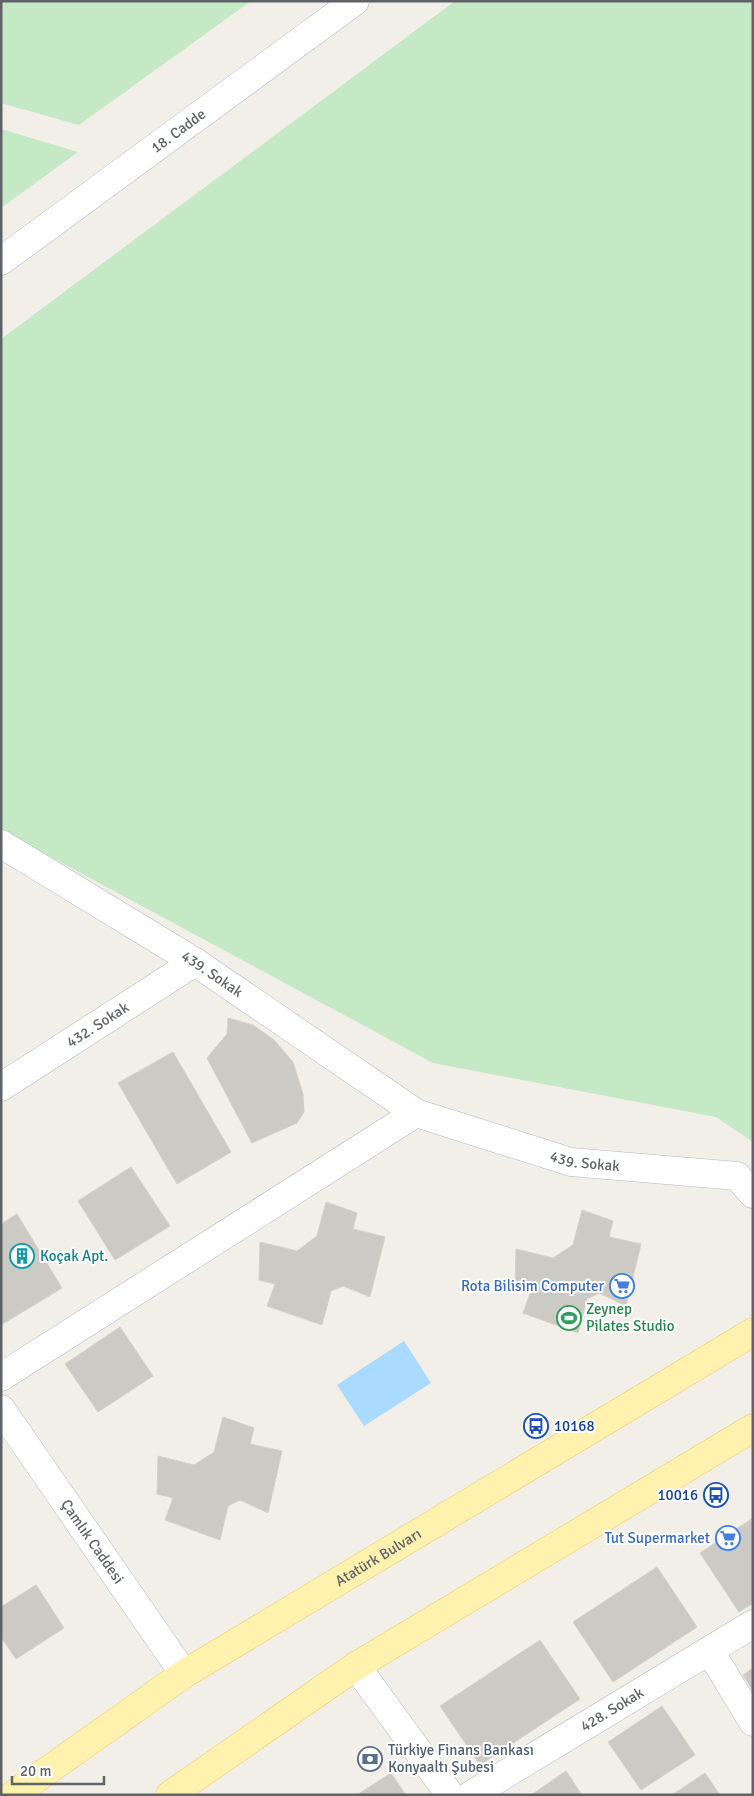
<svg xmlns="http://www.w3.org/2000/svg" width="754" height="1796" viewBox="0 0 754 1796" font-family="Signika,sans-serif">
  <style>
    .green { fill: #c5e8c5 }
    .water { fill: #aadaff }
    .building { fill: #cccac5; stroke: #d6d1c6 }
    .lines { fill: none; stroke-linecap: round; stroke-linejoin: round }
    .street-casing { stroke: #b5b8bc; stroke-width: 29 }
    .secondary-casing { stroke: #b6babf; stroke-width: 29 }
    .primary-casing { stroke: #f2c960; stroke-width: 29 }
    .street { stroke: #fff; stroke-width: 28 }
    .secondary { stroke: #fff; stroke-width: 28 }
    .primary { stroke: #fff2af; stroke-width: 28 }
    .labels { text-anchor: middle; dominant-baseline: central; stroke-width: 4; stroke-linejoin: round; paint-order: stroke }
    .street-label { font-size: 15px; fill: #5f6368; stroke: #fff }
    .culture-label { font-size: 15px; fill: #0d838f; stroke: #fff; text-anchor: start }
    .shop-label { font-size: 15px; fill: #366cbe; stroke: #fff; text-anchor: end }
    .leisure-label { font-size: 15px; fill: #27864d; stroke: #fff; text-anchor: start }
    .transit-label { font-size: 15px; fill: #164399; stroke: #fff; text-anchor: start }
    .service-label { font-size: 15px; fill: #4e5e75; stroke: #fff; text-anchor: start }
  </style>
  <rect width="100%" height="100%" fill="#f1efe8"/>
  <g class="green">
    <polygon points="1,1 251,1 79,125 1,103"/>
    <polygon points="455,1 753,1 753,1142 716,1117 433,1063 1,830 1,339"/>
    <polygon points="1,129 78,152 1,208"/>
  </g>
  <polygon class="water" points="404,1341 431,1383 364,1426 337,1385"/>
  <g class="building">
    <polygon points="228,1018 253,1025 274,1040 293,1062 303,1094 304,1112 297,1123 252,1143 207,1058 227,1034"/>
    <polygon points="173,1052 231,1152 177,1184 118,1083"/>
    <polygon points="131,1167 170,1226 115,1260 78,1201"/>
    <polygon points="326,1202 357,1213 353,1229 385,1237 370,1297 343,1286 331,1291 322,1325 267,1306 275,1284 259,1280 260,1242 297,1251 317,1236"/>
    <polygon points="582,1210 613,1221 609,1237 641,1244 626,1306 599,1293 587,1299 578,1333 523,1313 531,1291 515,1287 516,1249 553,1258 573,1245"/>
    <polygon points="17,1214 62,1288 1,1325 1,1224"/>
    <polygon points="120,1327 153,1376 98,1412 65,1364"/>
    <polygon points="223,1417 254,1428 250,1444 282,1451 268,1513 240,1500 228,1506 220,1540 165,1520 173,1498 157,1494 158,1456 194,1465 214,1452"/>
    <polygon points="753,1518 753,1603 739,1612 700,1553"/>
    <polygon points="657,1567 697,1627 613,1682 573,1622"/>
    <polygon points="36,1585 64,1628 16,1659 1,1637 1,1607"/>
    <polygon points="540,1640 580,1699 480,1765 440,1706"/>
    <polygon points="753,1668 753,1691 743,1675"/>
    <polygon points="662,1706 695,1755 641,1790 608,1742"/>
    <polygon points="566,1771 582,1795 531,1795"/>
    <polygon points="391,1773 406,1795 357,1795"/>
    <polygon points="705,1773 720,1795 672,1795"/>
  </g>
  <g class="lines">
    <defs>
      <g id="street">
        <path id="s1" d="M1 844 195 962 416 1113 571 1162 737 1176 753 1194"/>
        <path id="s2" d="M1 1087 195 962"/>
        <polyline points="1,1377 416,1113"/>
        <polyline points="710,1651 753,1722"/>
        <polyline points="356,1666 450,1795"/>
        <path id="s3" d="M471 1795 753 1624"/>
      </g>
      <g id="secondary">
        <path id="s4" d="M1 261 355 1"/>
        <path id="s5" d="M1 1409 184 1674"/>
      </g>
      <g id="primary">
        <path id="s6" d="M13 1795 184 1674 753 1332"/>
        <polyline points="170,1795 356,1666 753,1428"/>
      </g>
    </defs>
    <use href="#street" class="street-casing"/>
    <use href="#secondary" class="secondary-casing"/>
    <use href="#primary" class="primary-casing"/>
    <use href="#street" class="street"/>
    <use href="#secondary" class="secondary"/>
    <use href="#primary" class="primary"/>
  </g>
  <defs>
    <symbol id="building-ring" viewBox="-11 -11 22 22"><circle r="9.5" fill="#fff" stroke="#0f9aa8" stroke-width="1.5"/><path d="M-4-6H4V6H1V3H-1V6H-4ZM-2.5-4.3h1.7v1.8h-1.7ZM.8-4.3h1.7v1.8H.8ZM-2.5-1h1.7V.8h-1.7ZM.8-1h1.7V.8H.8Z" fill="#0f9aa8"/></symbol>
    <symbol id="supermarket-ring" viewBox="-11 -11 22 22"><circle r="9.5" fill="#fff" stroke="#3f7fe0" stroke-width="1.5"/><path d="M-6-5.5h2.5l.6 2H6L4.5 2H-2.5L-4.4-4H-6ZM-1.5 3.2a1.3 1.3 0 1 0 .1 0ZM3 3.2a1.3 1.3 0 1 0 .1 0Z" fill="#3f7fe0"/></symbol>
    <symbol id="stadium-ring" viewBox="-11 -11 22 22"><circle r="9.5" fill="#fff" stroke="#2e9e5b" stroke-width="1.5"/><path d="M0-5a6.5 5 0 1 0 0 10a6.5 5 0 1 0 0-10ZM-3.5-1.8h7v3.6h-7Z" fill="#2e9e5b"/></symbol>
    <symbol id="bus-ring" viewBox="-11 -11 22 22"><circle r="9.5" fill="#fff" stroke="#1a4fb4" stroke-width="1.5"/><path d="M-5-6H5V4H4V6H2V4H-2V6H-4V4H-5ZM-3.5-4V0h7V-4ZM-3.5 1.2v1.5H-2V1.2ZM2 1.2v1.5H3.5V1.2Z" fill="#1a4fb4"/></symbol>
    <symbol id="bank-ring" viewBox="-11 -11 22 22"><circle r="9.5" fill="#fff" stroke="#5c6f8a" stroke-width="1.5"/><path d="M-6-4H6V4H-6ZM0-2.3a2.3 2.3 0 1 0 0 4.6a2.3 2.3 0 1 0 0-4.6Z" fill="#5c6f8a"/></symbol>
  </defs>
  <g fill-rule="evenodd">
    <use href="#building-ring" x="8" y="1242" width="28" height="28"/>
    <use href="#supermarket-ring" x="608" y="1272" width="28" height="28"/>
    <use href="#stadium-ring" x="555" y="1304" width="28" height="28"/>
    <use href="#bus-ring" x="522" y="1412" width="28" height="28"/>
    <use href="#bus-ring" x="702" y="1481" width="28" height="28"/>
    <use href="#supermarket-ring" x="714" y="1524" width="28" height="28"/>
    <use href="#bank-ring" x="356" y="1745" width="28" height="28"/>
  </g>
  <g class="labels">
    <g class="street-label">
      <text stroke="none"><textPath href="#s4" startOffset="220">18. Cadde</textPath></text>
      <text stroke="none"><textPath href="#s1" startOffset="248">439. Sokak</textPath></text>
      <text stroke="none"><textPath href="#s2" startOffset="115">432. Sokak</textPath></text>
      <text stroke="none"><textPath href="#s1" startOffset="671">439. Sokak</textPath></text>
      <text stroke="none"><textPath href="#s5" startOffset="161">Çamlık Caddesi</textPath></text>
      <text stroke="none"><textPath href="#s6" startOffset="436">Atatürk Bulvarı</textPath></text>
      <text stroke="none"><textPath href="#s3" startOffset="165">428. Sokak</textPath></text>
    </g>
    <g class="culture-label">
      <text x="40" y="1256">Koçak Apt.</text>
    </g>
    <g class="shop-label">
      <text x="604" y="1286">Rota Bilisim Computer</text>
      <text x="710" y="1538">Tut Supermarket</text>
    </g>
    <g class="leisure-label">
      <text x="586" y="1309">Zeynep<tspan x="586" dy="17">Pilates Studio</tspan></text>
    </g>
    <g class="transit-label">
      <text x="554" y="1426">10168</text>
      <text x="698" y="1495" text-anchor="end">10016</text>
    </g>
    <g class="service-label">
      <text x="388" y="1750">Türkiye Finans Bankası<tspan x="388" dy="17">Konyaaltı Şubesi</tspan></text>
    </g>
  </g>
  <rect width="754" height="1796" fill="none" stroke="#5f6368" stroke-width="5"/>
  <path d="M12 1776v8h92v-8" fill="none" stroke="#5f6368" stroke-width="2.5"/>
  <text x="20" y="1776" font-size="15" fill="#5f6368" stroke="#ffffff" stroke-width="4" paint-order="stroke">20 m</text>
</svg>
